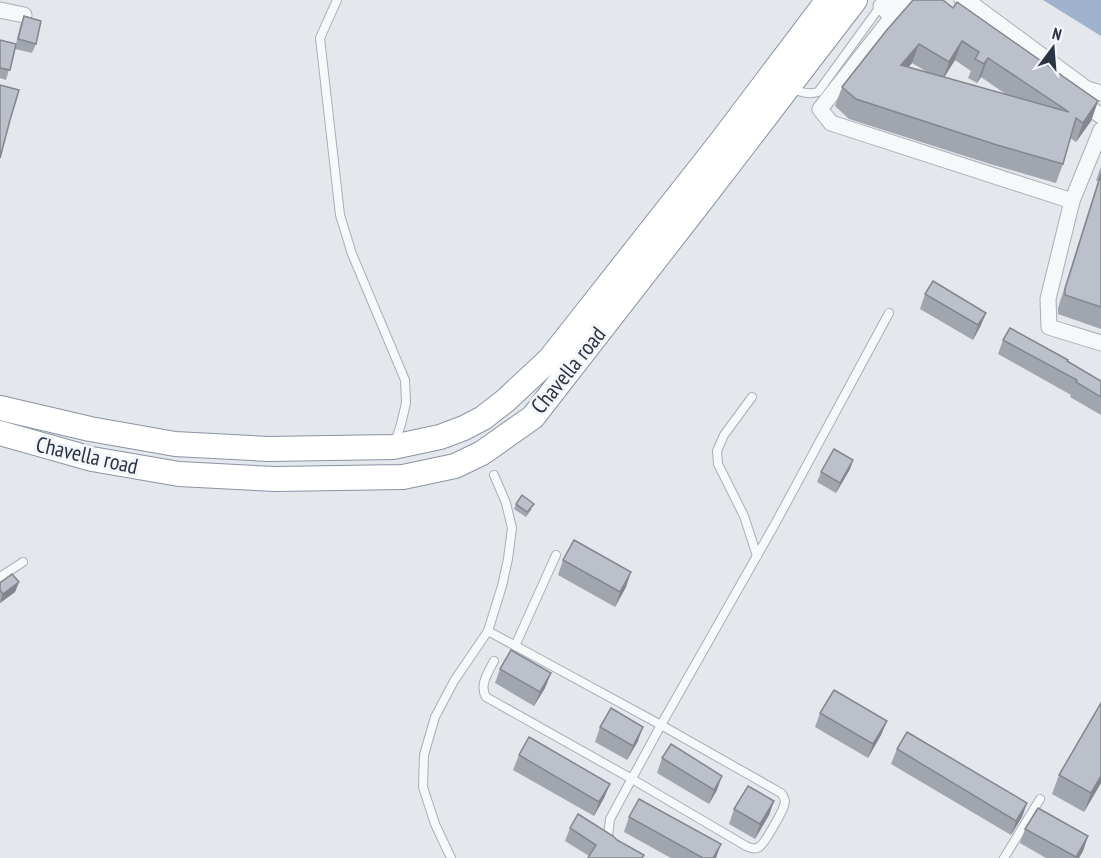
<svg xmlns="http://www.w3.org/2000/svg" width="1101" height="858" viewBox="0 0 1101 858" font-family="'PT Sans Narrow',sans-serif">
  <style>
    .water { fill: #9fb4cc }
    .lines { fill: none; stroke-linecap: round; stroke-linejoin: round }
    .service-casing { stroke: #a9aeb7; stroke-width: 10 }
    .minor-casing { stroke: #a9aeb7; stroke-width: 17 }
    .trunk-casing { stroke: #8b94a3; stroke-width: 26 }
    .service { stroke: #f7f8fa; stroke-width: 8 }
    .minor { stroke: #f7f8fa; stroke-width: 15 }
    .trunk { stroke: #fff; stroke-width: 24 }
    .wall { fill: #a1a5ae; fill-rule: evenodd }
    .shaded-wall { fill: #83868d }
    .building { fill: #bbc0ca; stroke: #83868d; stroke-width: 1.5; fill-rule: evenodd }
    .labels { text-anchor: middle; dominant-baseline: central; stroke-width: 6; stroke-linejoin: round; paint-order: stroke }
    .street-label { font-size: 22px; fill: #2b3445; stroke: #f4f6f9 }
  </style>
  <rect width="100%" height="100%" fill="#e4e7ec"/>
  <polygon class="water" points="1043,0 1101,0 1101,36"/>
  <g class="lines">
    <defs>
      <g id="service">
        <polyline points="337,0 320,38 340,215 352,254 405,380 406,403 401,424 395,443"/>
        <path d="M792 89C801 92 809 95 818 92L882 4"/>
        <polyline points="752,397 724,435 717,451 718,464 744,516 757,556"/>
        <polyline points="0,577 23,562"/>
        <path d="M488 631 661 725 781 793C784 797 786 800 784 806 782 812 764 845 759 847 755 850 750 848 746 846L632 779 486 697C479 685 488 673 494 661"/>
        <polyline points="515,646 556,555"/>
        <polyline points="611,842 608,836 610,819 661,725 775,524 889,313"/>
        <polyline points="451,858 435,824 423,787 424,755 435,717 454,681 488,631 502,586 508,559 512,528 506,503 494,475"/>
        <polyline points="1004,858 1040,799"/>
      </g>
      <g id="minor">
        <polyline points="888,0 898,11 908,0"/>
        <polyline points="962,0 976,7 1087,89 1101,93"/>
        <polyline points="881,6 892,17 820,109 831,123 1072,201"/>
        <polyline points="0,10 24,15"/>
        <polyline points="1077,99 1101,116"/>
        <polyline points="1101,130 1072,201 1048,299 1049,327 1101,343"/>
      </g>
      <g id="trunk">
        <polyline points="0,408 90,429 175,444 268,449 393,447 440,437 464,428 483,418 505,401 550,359 720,143 828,0"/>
        <polyline points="0,433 92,459 179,474 275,479 403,477 455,466 482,453 533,417 704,197 855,0"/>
      </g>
    </defs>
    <use href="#service" class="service-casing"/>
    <use href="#minor" class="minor-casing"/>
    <use href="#trunk" class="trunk-casing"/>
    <use href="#service" class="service"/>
    <use href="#minor" class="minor"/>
    <use href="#trunk" class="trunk"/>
  </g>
  <g class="wall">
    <path d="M953 8 1098 101 1091 121 1076 142 1070 138 1063 164 1056 183 990 164 849 119 835 106 842 87ZM955 60 971 71 968 78 977 83 981 77 1007 95 944 77ZM912 63 929 73 908 67Z"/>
    <polygon points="24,16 36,44 32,53 15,49 6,80 0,78 0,40 16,44 20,26"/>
    <polygon points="1101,166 1101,329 1058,314 1058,308 1098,181 1096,181"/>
    <polygon points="925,294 986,313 980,327 973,340 920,309"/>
    <polygon points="1003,340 1067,361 1101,381 1101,415 1070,397 1071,395 998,354"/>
    <polygon points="853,460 850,469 836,493 817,482 821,472"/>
    <polygon points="516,504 532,509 526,517 514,509"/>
    <polygon points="563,560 626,587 615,607 558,575"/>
    <polygon points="19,582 15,592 0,603 0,583"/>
    <polygon points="500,669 551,673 545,688 534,706 495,683"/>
    <polygon points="820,713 887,721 881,735 868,758 815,727"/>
    <polygon points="600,727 638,741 627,760 595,742"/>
    <polygon points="897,749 1027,803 1022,817 1011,835 891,764"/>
    <polygon points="519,755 610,784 604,798 594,816 513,770"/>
    <polygon points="662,758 717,790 709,804 657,773"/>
    <polygon points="1059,775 1101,783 1084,812 1052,794"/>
    <polygon points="774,801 769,815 755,839 729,824 734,809"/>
    <polygon points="629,817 716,858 671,858 624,832"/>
    <polygon points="570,828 617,840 589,856 565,841"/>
    <polygon points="1025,829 1088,836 1083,851 1079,858 1046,858 1020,843"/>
  </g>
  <g class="shaded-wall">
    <polygon points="962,41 955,60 942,81 949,62"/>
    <polygon points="919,44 912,63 894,84 901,65"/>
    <polygon points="988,58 981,77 977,83 984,64"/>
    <polygon points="1098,101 1091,121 1076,142 1083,123"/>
    <polygon points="986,313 980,327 973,340 978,325"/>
    <polygon points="853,460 850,469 836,493 840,483"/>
    <polygon points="631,572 626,587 615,607 620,592"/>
    <polygon points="19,582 15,592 0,603 3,594"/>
    <polygon points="551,673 545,688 534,706 540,692"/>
    <polygon points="887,721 881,735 868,758 873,744"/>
    <polygon points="643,727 638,741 627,760 633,746"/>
    <polygon points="722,776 717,790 709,804 714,790"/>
    <polygon points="1101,776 1101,783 1084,812 1091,793"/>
    <polygon points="610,784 604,798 594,816 599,802"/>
    <polygon points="774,801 769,815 755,839 760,824"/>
    <polygon points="1027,803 1022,817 1011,835 1016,821"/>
    <polygon points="1088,836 1083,851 1079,858 1076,858"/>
    <polygon points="721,844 716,858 713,858"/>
  </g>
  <g class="building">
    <path d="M913 0H943L953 8 957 2 1098 101 1083 123 1076 118 1063 164 997 145 856 99 842 87 886 31ZM962 41 979 52 975 59 984 64 988 58 1069 112 901 65 919 44 949 62Z"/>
    <polygon points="24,16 41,21 36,44 18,39"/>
    <polygon points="0,40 16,44 10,70 0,68"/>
    <polygon points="0,85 19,90 10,120 0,158"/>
    <polygon points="1101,174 1101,308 1101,307 1065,295 1065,289"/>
    <polygon points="933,281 986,313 978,325 925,294"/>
    <polygon points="1010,328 1068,360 1067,361 1101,381 1101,397 1076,382 1077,380 1003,340"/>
    <polygon points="834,449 853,460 840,483 821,472"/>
    <polygon points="522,495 534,504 527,512 516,504"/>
    <polygon points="574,540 631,572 620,592 563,560"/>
    <polygon points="12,574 19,582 3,594 0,590 0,583"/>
    <polygon points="511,650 551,673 540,692 500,669"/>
    <polygon points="834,690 887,721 873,744 820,713"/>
    <polygon points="1101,703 1101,776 1091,793 1059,775"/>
    <polygon points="611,708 643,727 633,746 600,727"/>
    <polygon points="907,732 1027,803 1016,821 897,749"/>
    <polygon points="529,737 610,784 599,802 519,755"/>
    <polygon points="671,744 722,776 714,790 662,758"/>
    <polygon points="748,786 774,801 760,824 734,809"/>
    <polygon points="639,799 721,844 713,858 703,858 629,817"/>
    <polygon points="1038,808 1088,836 1076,857 1025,829"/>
    <polygon points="578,814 613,836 617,840 644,855 642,858 588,858 596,845 570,828"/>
  </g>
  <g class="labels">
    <g class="street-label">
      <text transform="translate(568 370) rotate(-51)">Chavella road</text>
      <text transform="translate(87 455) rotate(13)">Chavella road</text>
    </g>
  </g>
  <g transform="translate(1053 48) rotate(16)" stroke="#f4f6f9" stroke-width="4.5" paint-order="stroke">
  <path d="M0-4.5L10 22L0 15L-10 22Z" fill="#2b3445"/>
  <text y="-9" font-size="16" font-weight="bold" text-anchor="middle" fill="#2b3445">N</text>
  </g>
</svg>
